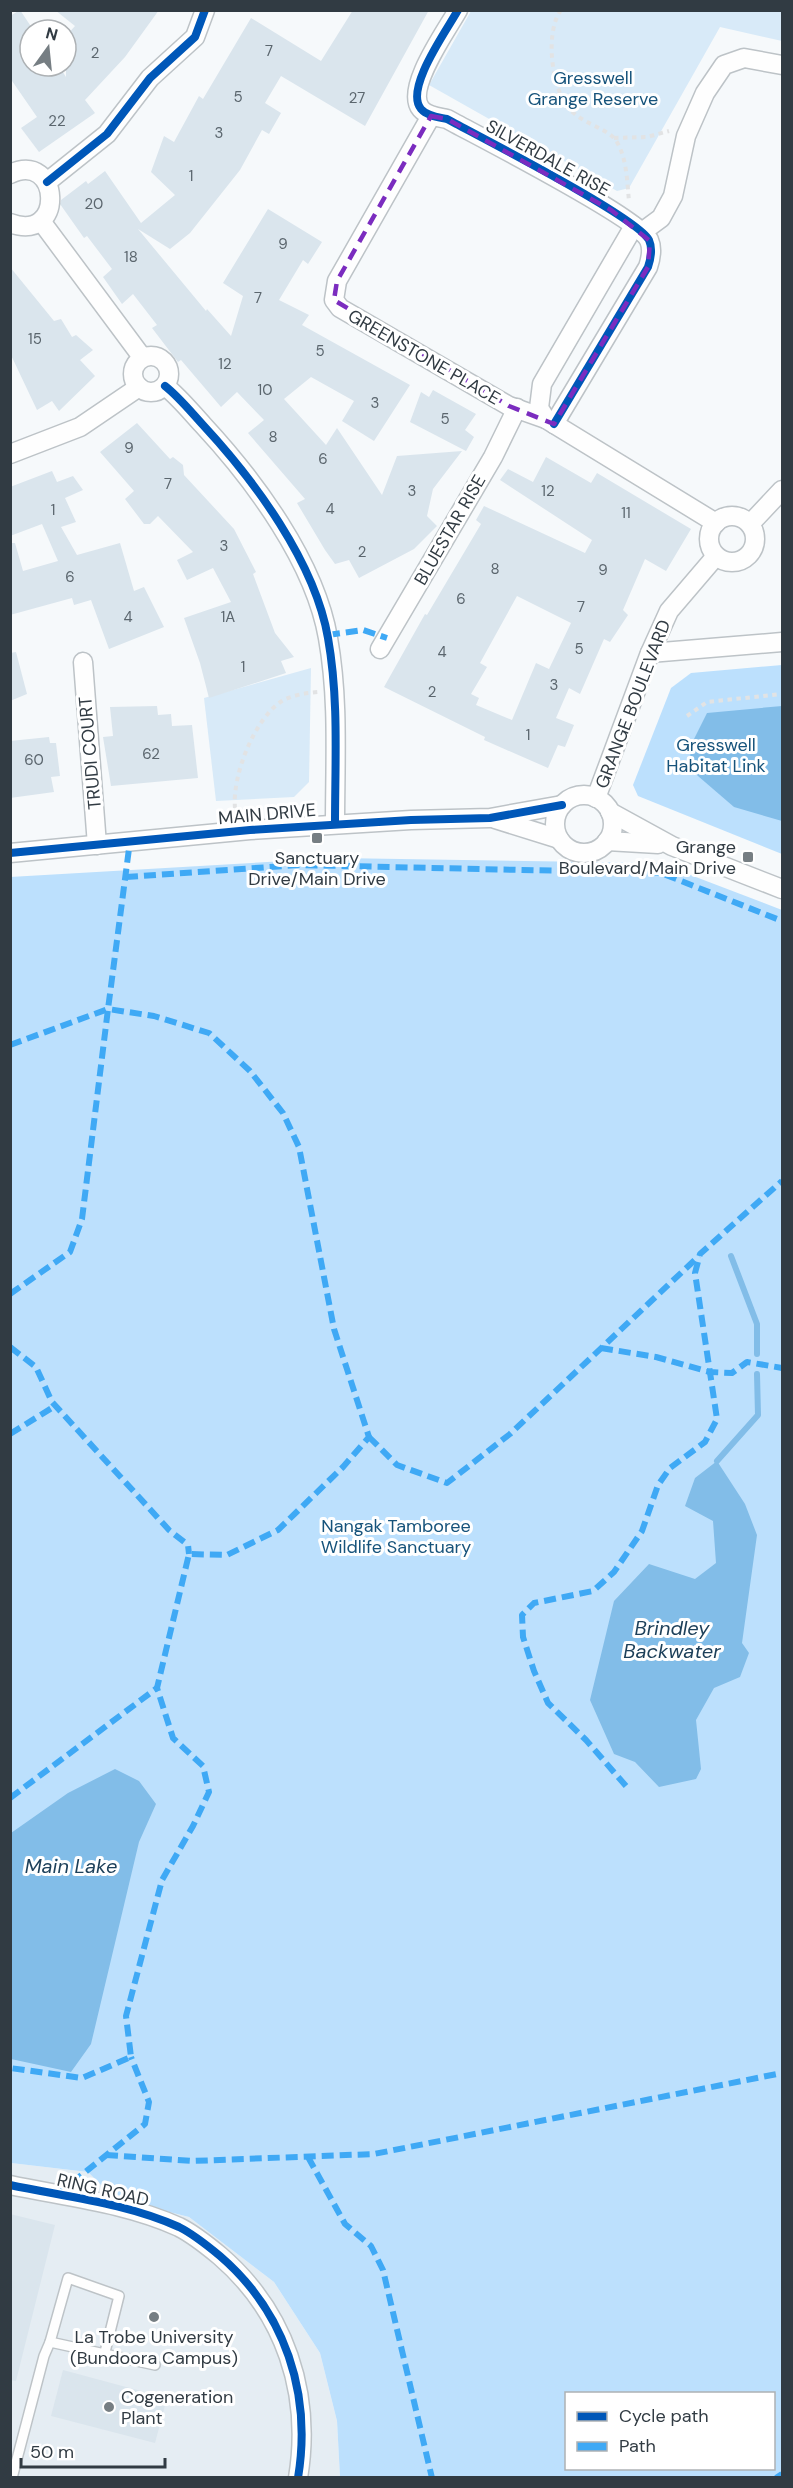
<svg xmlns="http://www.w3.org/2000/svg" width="793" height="2488" viewBox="0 0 793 2488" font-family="'DM Sans',sans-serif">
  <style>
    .built { fill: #e5edf3 }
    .green { fill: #d8eaf8 }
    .forest { fill: #bce0fd; fill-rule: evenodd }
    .water { fill: #82bde8 }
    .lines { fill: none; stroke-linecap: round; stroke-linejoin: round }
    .stream { stroke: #82bde8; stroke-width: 6 }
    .building { fill: #dae5ed; fill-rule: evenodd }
    .service-casing { stroke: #bdc3c7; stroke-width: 12 }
    .minor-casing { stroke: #bdc3c7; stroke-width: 21 }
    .path { stroke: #e2e3e4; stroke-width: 4; stroke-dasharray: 4.5 4.5; stroke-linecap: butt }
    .service { stroke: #fefefe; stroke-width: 9 }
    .minor { stroke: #fefefe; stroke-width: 18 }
    .quiet { stroke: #3fa9f5; stroke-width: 6; stroke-dasharray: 12 6; stroke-linecap: butt }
    .cycleway-casing { stroke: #fff; stroke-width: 11 }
    .cycleway { stroke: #0057b8; stroke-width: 8 }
    .marked { fill: none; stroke: #7b2cbf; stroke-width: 4.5; stroke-dasharray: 12 8; stroke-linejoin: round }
    .poi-dot { fill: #767e83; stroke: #fff; stroke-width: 2 }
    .labels { text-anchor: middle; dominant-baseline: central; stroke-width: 6; stroke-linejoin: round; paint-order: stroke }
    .number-label { font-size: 15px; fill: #5b666e }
    .park-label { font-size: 18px; fill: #16537b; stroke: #fff }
    .street-label { font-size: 18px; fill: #313b43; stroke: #fff }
    .poi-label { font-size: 18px; fill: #313b43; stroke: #fff }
    .water-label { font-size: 20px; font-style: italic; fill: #1d405a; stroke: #fff }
  </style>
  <rect width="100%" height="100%" fill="#f6f9fb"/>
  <polygon class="built" points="11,2163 88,2172 114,2198 189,2217 274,2282 320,2353 337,2421 340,2477 11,2478"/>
  <g class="green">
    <polygon points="471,11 782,11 782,41 720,27 629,188 617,191 429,85"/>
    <polygon points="311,668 309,782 294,797 216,801 204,698"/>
  </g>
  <g class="forest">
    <polygon points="782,665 782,854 638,796 633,785 671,688 691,673"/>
    <path d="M338 858 659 863 782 910V2477H340L337 2421 320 2353 274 2282 189 2217 114 2198 88 2172 11 2163 10 877ZM566 2394H774V2468H566Z"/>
  </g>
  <g class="water">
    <polygon points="782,706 782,821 734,807 691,770 690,747 707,713"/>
    <polygon points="717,1461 745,1504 757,1535 742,1643 749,1653 740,1677 714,1688 696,1720 701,1769 696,1779 659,1787 635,1762 614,1754 590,1700 614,1601 649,1564 695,1579 716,1563 713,1521 685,1506 695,1478"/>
    <polygon points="115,1769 139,1781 156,1804 139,1842 91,2044 71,2072 11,2059 11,1833 68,1793"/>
  </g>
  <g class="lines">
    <g class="stream">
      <polyline points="731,1256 757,1324 757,1354"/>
      <polyline points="717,1461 758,1415 757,1374"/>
    </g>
  </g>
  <g class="building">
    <polygon points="20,10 30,25 30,66 59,66 66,77 66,36 75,26 55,10 159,10 125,57 85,100 95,113 39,152 21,128 37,117 10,78 10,16"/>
    <polygon points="353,10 429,10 365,126 281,76 265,103 281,113 269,134 262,130 240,170 190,233 170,249 138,229 206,311 207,309 231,336 243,296 223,283 268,209 322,242 308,264 303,260 279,300 309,315 302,325 410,385 374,441 342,421 354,401 311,377 284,399 326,445 337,428 382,495 397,456 462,451 433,489 427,516 437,526 414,549 359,578 349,560 335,564 325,550 297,503 305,499 248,433 264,420 237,392 221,407 181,360 178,362 152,328 157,325 133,294 122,304 103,277 112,269 87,236 84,238 60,204 61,200 86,181 88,184 105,171 141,223 175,195 151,172 164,136 174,142 199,96 203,99 251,18 321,61"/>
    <polygon points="10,267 54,321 61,319 72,337 76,335 93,350 80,360 95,376 59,411 52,401 37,410 10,353"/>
    <polygon points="433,390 476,414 465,430 474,437 466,451 410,422 421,392 429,397"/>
    <polygon points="137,423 170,459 173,457 183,465 184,475 234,529 256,572 253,574 275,633 294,657 281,661 286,673 209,698 200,663 184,618 231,602 213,568 187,580 177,560 193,552 158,516 150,524 144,524 125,499 134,491 100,452"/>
    <path d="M546 457 591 483 597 473 691 529 666 571 645 559 623 610 628 615 610 642 604 639 580 694 569 688 556 718 574 725 565 747 558 745 548 768 484 740 485 737 384 687 425 614 427 615 481 524 476 520 484 506 585 553 592 540 500 480 508 469 533 482ZM517 596 571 623 549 669 536 663 512 720 476 705 479 698 471 694 487 667 480 663Z"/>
    <polygon points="52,471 57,482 73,476 83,490 65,498 76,522 61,527 77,555 120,543 134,591 144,587 164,627 109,649 91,600 74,605 72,598 10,615 10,543 15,543 23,571 58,561 42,524 10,536 10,487"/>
    <polygon points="16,652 27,694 10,701 10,653"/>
    <polygon points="157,706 158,715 171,714 172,726 192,725 198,778 111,786 103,737 113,736 110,707"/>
    <polygon points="49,737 50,743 56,743 60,776 51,777 54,792 10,798 10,741"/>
    <polygon points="10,2214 55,2225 16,2381 10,2380"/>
    <polygon points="63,2370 167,2398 155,2443 51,2416"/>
  </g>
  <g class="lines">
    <defs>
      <g id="service">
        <polyline points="50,2342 155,2365"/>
        <polyline points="12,2478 44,2356 50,2342 68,2278 119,2296 105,2352"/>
      </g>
      <g id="minor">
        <path d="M458 10C447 30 404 89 421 109 427 116 438 117 447 119 480 137 637 217 649 240 653 249 651 258 648 267L554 424"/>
        <polyline points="431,116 337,281 334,300 340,308 509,406 546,419"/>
        <path d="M10 174C61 150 66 244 10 223"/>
        <polyline points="47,182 107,134 150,78 195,37 205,10"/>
        <polyline points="41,221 142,357"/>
        <polyline points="634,226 542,384 539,408 546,419 716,523"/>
        <polyline points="642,232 661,218 673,196 686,136 705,93 724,65 744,58 782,65"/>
        <circle cx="151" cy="374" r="18"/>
        <path d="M165 386C179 397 191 412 203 425 254 480 315 562 328 638 339 700 335 761 335 824"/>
        <polyline points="10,454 80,427 139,387"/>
        <circle cx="732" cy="539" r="23"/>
        <polyline points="750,524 782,490"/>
        <polyline points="380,649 493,457 517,408"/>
        <polyline points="650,653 782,642"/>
        <polyline points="83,662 97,845"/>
        <circle cx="584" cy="824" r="29"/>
        <polyline points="596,798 650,653 669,611 716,556"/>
        <polyline points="610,812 672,846 782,889"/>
        <polyline points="495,819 559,839"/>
        <polyline points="607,841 658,844"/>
        <polyline points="10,853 250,830 411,820 490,818 562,805"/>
        <path d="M10 2185C67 2197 126 2203 179 2227 193 2234 208 2246 220 2256 285 2312 312 2393 298 2478"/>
      </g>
    </defs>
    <use href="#service" class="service-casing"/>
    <use href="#minor" class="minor-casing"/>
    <g class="path">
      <path d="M561 10C545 31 551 87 568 107 579 122 603 127 614 138 627 154 627 182 629 201"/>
      <polyline points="614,138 647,137 669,131"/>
      <polyline points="687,716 707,702 782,694"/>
      <path d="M235 808C232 776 254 719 282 701 292 695 307 693 318 692"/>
    </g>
    <use href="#service" class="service"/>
    <use href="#minor" class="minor"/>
    <g class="quiet">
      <polyline points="328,635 363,630 387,638"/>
      <polyline points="126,877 298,865 661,873 782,921"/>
      <polyline points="10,1045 108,1009 130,841"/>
      <polyline points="10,1294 70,1252 82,1219 108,1009 154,1016 209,1033 250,1071 283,1113 299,1147 334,1329 369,1437 343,1467 278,1530 227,1555 189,1554 157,1688 173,1738 203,1766 209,1792 193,1826 162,1880 126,2016 131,2057 82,2078 10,2068"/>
      <polyline points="10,1347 36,1367 52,1402 169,1530 188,1545 189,1554"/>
      <polyline points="601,1348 656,1357 710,1372 732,1373 747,1362 782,1368"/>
      <polyline points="10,1434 55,1406"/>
      <polyline points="369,1437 397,1465 447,1483 510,1434 699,1256"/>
      <polyline points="626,1786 586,1740 548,1703 534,1671 523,1637 522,1615 534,1603 593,1591 614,1572 642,1531 658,1485 670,1468 705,1442 717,1419 695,1273 700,1254 782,1181"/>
      <polyline points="10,1798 157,1688"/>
      <polyline points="106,2155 192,2161 374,2154 782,2073"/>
      <polyline points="308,2157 345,2224 371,2246 383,2270 432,2478"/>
      <polyline points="58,2194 145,2124 149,2102 131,2057"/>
      <polyline points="776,2478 782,2474"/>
    </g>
    <defs>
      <g id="cycleway">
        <path d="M458 10C447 30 404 89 421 109 427 116 438 117 447 119 480 137 637 217 649 240 653 249 651 258 648 267L554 424"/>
        <polyline points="47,182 107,134 150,78 195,37 205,10"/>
        <path d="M165 386C179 397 191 412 203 425 254 480 315 562 328 638 339 700 335 761 335 824"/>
        <polyline points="10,853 250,830 411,820 490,818 562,805"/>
        <path d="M10 2185C67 2197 126 2203 179 2227 193 2234 208 2246 220 2256 285 2312 312 2393 298 2478"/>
      </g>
    </defs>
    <use href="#cycleway" class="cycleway-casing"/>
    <use href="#cycleway" class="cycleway"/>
  </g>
  <path class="marked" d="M431 116 447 119 611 210 650 241 648 267 554 424 509 406 334 300 337 281Z"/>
  <g class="poi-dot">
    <rect x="311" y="832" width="12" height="12" rx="3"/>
    <rect x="742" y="851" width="12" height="12" rx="3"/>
    <circle cx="154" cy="2317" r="6"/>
    <circle cx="109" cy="2407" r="6"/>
  </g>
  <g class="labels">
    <g class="number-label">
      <text x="269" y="51">7</text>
      <text x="95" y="53">2</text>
      <text x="238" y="97">5</text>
      <text x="357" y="98">27</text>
      <text x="57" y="121">22</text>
      <text x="219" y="133">3</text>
      <text x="191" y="176">1</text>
      <text x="94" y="204">20</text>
      <text x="283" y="244">9</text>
      <text x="131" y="257">18</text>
      <text x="258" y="298">7</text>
      <text x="35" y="339">15</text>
      <text x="320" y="351">5</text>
      <text x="225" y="364">12</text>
      <text x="265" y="390">10</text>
      <text x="375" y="403">3</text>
      <text x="445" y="419">5</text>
      <text x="273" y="437">8</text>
      <text x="129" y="448">9</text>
      <text x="323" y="459">6</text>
      <text x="168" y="484">7</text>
      <text x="412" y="491">3</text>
      <text x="548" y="491">12</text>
      <text x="330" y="509">4</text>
      <text x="53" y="510">1</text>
      <text x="626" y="513">11</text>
      <text x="224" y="546">3</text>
      <text x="362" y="552">2</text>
      <text x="495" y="569">8</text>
      <text x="603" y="570">9</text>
      <text x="70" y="577">6</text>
      <text x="461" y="599">6</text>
      <text x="581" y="607">7</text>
      <text x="128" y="617">4</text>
      <text x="228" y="617">1A</text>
      <text x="579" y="649">5</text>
      <text x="442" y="652">4</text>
      <text x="243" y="667">1</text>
      <text x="554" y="685">3</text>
      <text x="432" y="692">2</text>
      <text x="528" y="735">1</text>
      <text x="151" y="754">62</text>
      <text x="34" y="760">60</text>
    </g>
    <g class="park-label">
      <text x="593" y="78">Gresswell<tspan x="593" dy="21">Grange Reserve</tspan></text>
      <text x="716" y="745">Gresswell<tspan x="716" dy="21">Habitat Link</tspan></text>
      <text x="396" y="1526">Nangak Tamboree<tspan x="396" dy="21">Wildlife Sanctuary</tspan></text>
    </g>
    <g class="street-label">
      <text transform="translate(548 158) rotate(29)">SILVERDALE RISE</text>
      <text transform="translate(424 357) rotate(30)">GREENSTONE PLACE</text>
      <text transform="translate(450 530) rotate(-60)">BLUESTAR RISE</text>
      <text transform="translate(633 704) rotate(-69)">GRANGE BOULEVARD</text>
      <text transform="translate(90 753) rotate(-95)">TRUDI COURT</text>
      <text transform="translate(267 814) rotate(-5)">MAIN DRIVE</text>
      <text transform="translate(103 2190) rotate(13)">RING ROAD</text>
    </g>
    <g class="poi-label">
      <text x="736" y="847" text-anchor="end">Grange<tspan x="736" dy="21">Boulevard/Main Drive</tspan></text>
      <text x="317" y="858">Sanctuary<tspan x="317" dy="21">Drive/Main Drive</tspan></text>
      <text x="154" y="2337">La Trobe University<tspan x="154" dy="21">(Bundoora Campus)</tspan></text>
      <text x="121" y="2397" text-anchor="start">Cogeneration<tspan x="121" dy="21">Plant</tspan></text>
    </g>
    <g class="water-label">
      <text x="672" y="1628">Brindley<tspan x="672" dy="23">Backwater</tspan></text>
      <text x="71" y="1866">Main Lake</text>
    </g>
  </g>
  <rect width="793" height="2488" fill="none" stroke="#313b43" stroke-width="24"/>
  <rect x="565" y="2392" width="210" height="78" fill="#ffffff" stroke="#adb1b4" stroke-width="1.5"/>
  <rect x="577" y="2412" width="30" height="9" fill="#0057b8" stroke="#adb1b4" stroke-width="1.5"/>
  <text x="619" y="2422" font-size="18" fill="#313b43">Cycle path</text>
  <rect x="577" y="2442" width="30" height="9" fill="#3fa9f5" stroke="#adb1b4" stroke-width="1.5"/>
  <text x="619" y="2452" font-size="18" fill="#313b43">Path</text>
  <g transform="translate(48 48) rotate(15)"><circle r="28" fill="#ffffff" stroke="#adb1b4" stroke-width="1.5"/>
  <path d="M0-4.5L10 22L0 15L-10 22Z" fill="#767e83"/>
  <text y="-9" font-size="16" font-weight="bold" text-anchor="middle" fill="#313b43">N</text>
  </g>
  <path d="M21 2458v9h144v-9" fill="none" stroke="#313b43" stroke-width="3"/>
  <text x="30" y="2458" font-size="18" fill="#313b43" stroke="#ffffff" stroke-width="4.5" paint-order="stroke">50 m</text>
</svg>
